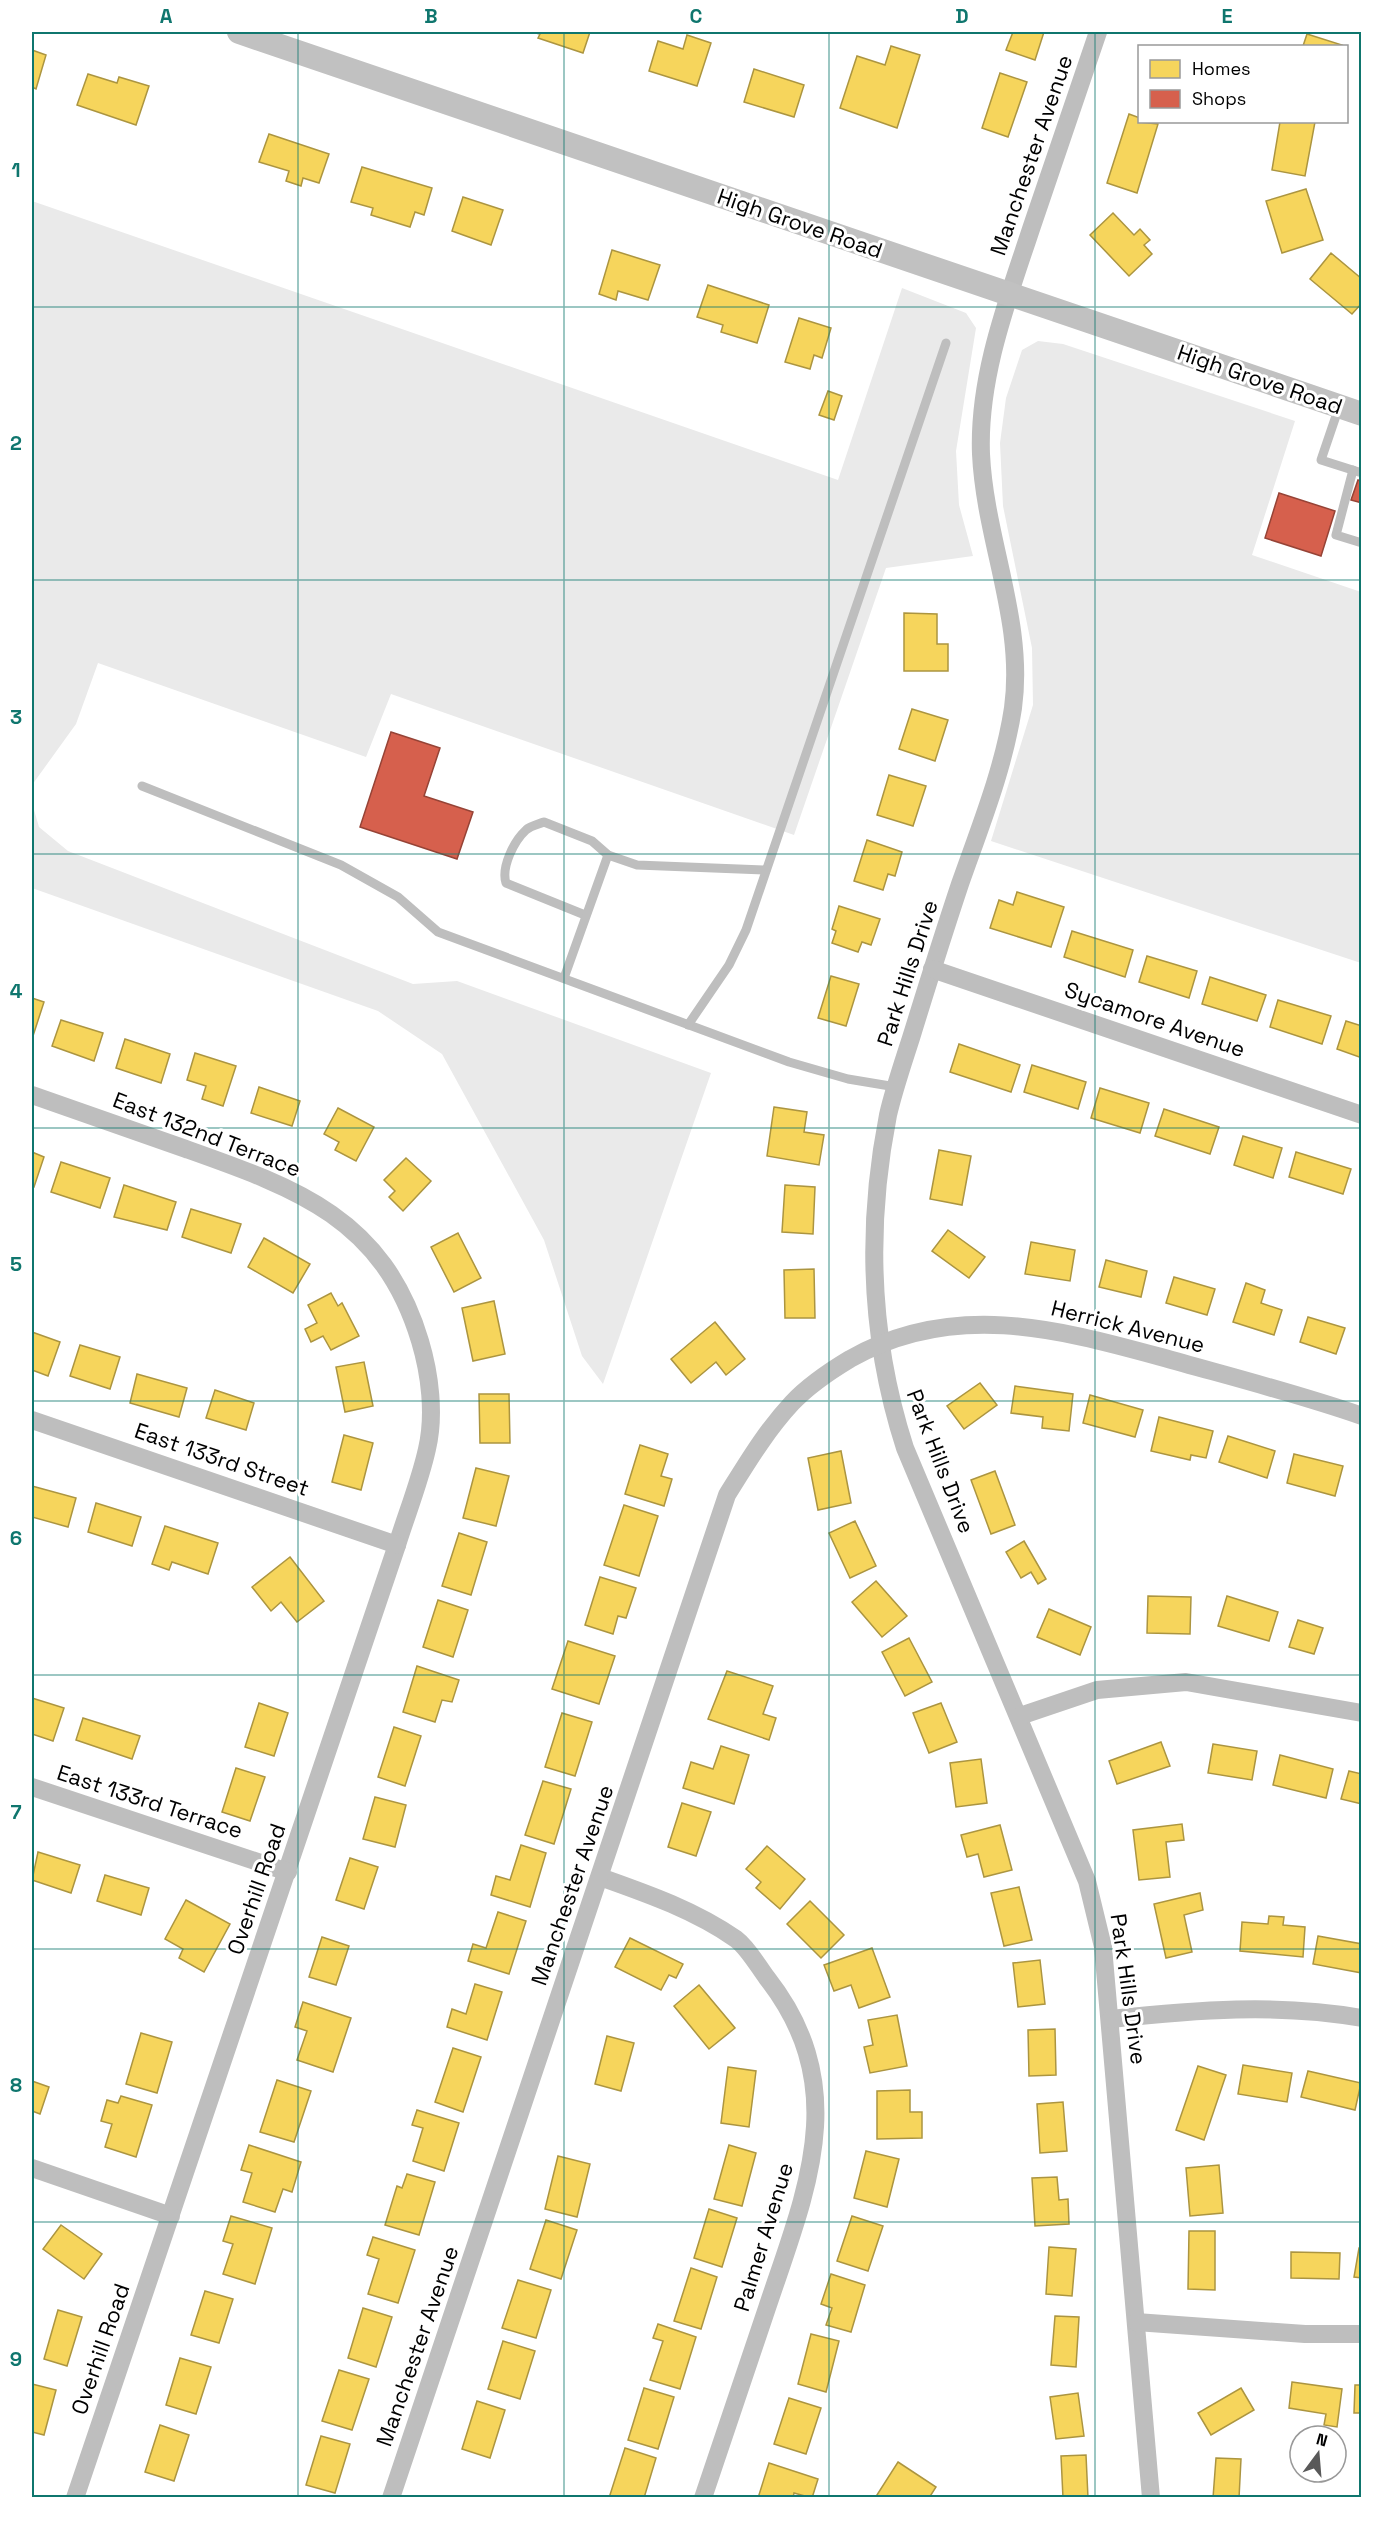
<svg xmlns="http://www.w3.org/2000/svg" width="1393" height="2529" viewBox="0 0 1393 2529" font-family="'Space Grotesk',sans-serif">
  <style>
    .green { fill: #eaeaea }
    .homes { fill: #f6d55c; stroke: #ac9540; stroke-width: 1.5 }
    .shops { fill: #d6604d; stroke: #964336; stroke-width: 1.5 }
    .lines { fill: none; stroke-linecap: round; stroke-linejoin: round }
    .service { stroke: #bebebe; stroke-width: 9 }
    .minor { stroke: #bebebe; stroke-width: 18 }
    .secondary { stroke: #c1c1c1; stroke-width: 24 }
    .grid { fill: none; stroke: #0f766e; stroke-width: 1.5; stroke-opacity: 0.55 }
    .labels { text-anchor: middle; dominant-baseline: central; stroke-width: 6; stroke-linejoin: round; paint-order: stroke }
    .street-label { font-size: 22px; fill: #000; stroke: #fff }
    .neatline { fill: none; stroke: #0f766e; stroke-width: 2 }
    .grid-label { font-size: 20px; text-anchor: middle; font-weight: bold; fill: #0f766e }
  </style>
  <rect width="100%" height="100%" fill="#fff"/>
  <g class="green">
    <polygon points="32,201 838,480 902,288 966,313 976,328 956,451 959,505 973,556 886,568 794,835 391,694 366,757 98,663 76,724 32,785"/>
    <polygon points="1038,341 1063,344 1295,421 1252,555 1361,592 1361,963 991,841 1033,705 1032,648 1003,506 1000,443 1006,398 1022,350"/>
    <polygon points="32,803 39,827 68,851 413,984 457,981 711,1073 603,1384 582,1356 544,1240 442,1054 378,1011 32,888"/>
  </g>
  <g class="homes">
    <polygon points="531,32 590,32 583,53 538,38 540,34"/>
    <polygon points="1013,32 1044,32 1035,60 1006,50"/>
    <polygon points="1307,34 1342,45 1341,46 1303,46"/>
    <polygon points="687,35 711,43 697,86 649,71 658,41 683,49"/>
    <polygon points="891,46 920,55 897,128 840,108 857,56 885,65"/>
    <polygon points="32,50 46,55 36,89 32,87"/>
    <polygon points="754,69 804,85 794,117 744,102"/>
    <polygon points="1000,73 1027,82 1008,137 982,128"/>
    <polygon points="88,74 117,83 119,77 149,86 136,125 77,105"/>
    <polygon points="1129,114 1140,118 1140,122 1158,124 1137,193 1107,183"/>
    <polygon points="1280,122 1315,122 1305,176 1272,170"/>
    <polygon points="269,134 329,154 319,183 303,178 301,186 286,181 289,171 259,162"/>
    <polygon points="362,167 432,188 424,215 415,212 410,227 371,215 373,208 351,202"/>
    <polygon points="1306,189 1323,240 1282,253 1266,201"/>
    <polygon points="463,197 503,210 491,245 452,231"/>
    <polygon points="1113,213 1134,235 1140,229 1150,240 1144,245 1152,254 1129,276 1090,235"/>
    <polygon points="612,250 660,265 648,300 618,291 616,300 599,294"/>
    <polygon points="1331,253 1362,279 1362,303 1352,314 1310,279"/>
    <polygon points="708,285 769,305 757,343 721,332 723,325 697,317"/>
    <polygon points="799,318 831,328 822,358 814,355 810,369 785,362"/>
    <polygon points="828,391 842,396 834,420 819,415"/>
    <polygon points="904,613 937,614 937,644 948,644 948,671 904,671"/>
    <polygon points="912,709 948,720 935,761 899,749"/>
    <polygon points="889,775 926,786 913,826 877,815"/>
    <polygon points="867,840 902,852 895,876 888,874 883,890 854,881"/>
    <polygon points="1017,892 1064,907 1051,947 990,928 999,900 1013,905"/>
    <polygon points="839,906 880,919 871,945 862,942 858,952 832,943 836,931 832,929"/>
    <polygon points="1072,931 1133,950 1125,977 1064,957"/>
    <polygon points="1147,956 1197,971 1189,998 1139,982"/>
    <polygon points="831,976 859,984 846,1026 818,1018"/>
    <polygon points="1210,977 1266,995 1257,1021 1202,1004"/>
    <polygon points="32,998 44,1002 32,1039"/>
    <polygon points="1278,1000 1331,1016 1322,1044 1270,1027"/>
    <polygon points="61,1020 103,1033 94,1061 52,1046"/>
    <polygon points="1346,1021 1362,1026 1362,1058 1337,1049"/>
    <polygon points="125,1039 170,1054 161,1083 116,1068"/>
    <polygon points="959,1044 1020,1065 1011,1092 950,1072"/>
    <polygon points="195,1053 236,1066 223,1106 202,1099 206,1086 187,1080"/>
    <polygon points="1032,1065 1086,1082 1078,1109 1024,1092"/>
    <polygon points="259,1087 300,1101 292,1126 251,1113"/>
    <polygon points="1100,1088 1149,1103 1140,1133 1091,1118"/>
    <polygon points="774,1107 807,1112 804,1132 824,1135 819,1165 767,1156"/>
    <polygon points="338,1108 374,1127 356,1161 335,1150 339,1142 324,1134"/>
    <polygon points="1164,1109 1219,1127 1210,1154 1155,1136"/>
    <polygon points="1243,1136 1282,1148 1273,1178 1234,1165"/>
    <polygon points="939,1150 971,1156 962,1205 930,1199"/>
    <polygon points="32,1152 44,1157 34,1187 32,1186"/>
    <polygon points="1296,1152 1351,1169 1343,1194 1289,1177"/>
    <polygon points="406,1158 431,1181 403,1211 389,1197 395,1191 384,1180"/>
    <polygon points="61,1162 110,1178 100,1208 51,1192"/>
    <polygon points="124,1185 176,1202 167,1230 114,1217"/>
    <polygon points="785,1185 815,1187 813,1234 782,1232"/>
    <polygon points="191,1209 241,1224 231,1253 182,1237"/>
    <polygon points="948,1230 985,1257 969,1278 932,1251"/>
    <polygon points="458,1233 481,1278 454,1292 431,1247"/>
    <polygon points="264,1238 310,1264 293,1293 248,1267"/>
    <polygon points="1031,1242 1075,1250 1070,1281 1025,1274"/>
    <polygon points="1106,1260 1147,1271 1141,1297 1099,1287"/>
    <polygon points="814,1269 815,1318 785,1318 784,1270"/>
    <polygon points="1174,1277 1215,1289 1207,1315 1166,1303"/>
    <polygon points="1246,1283 1265,1290 1261,1303 1282,1310 1274,1335 1233,1322"/>
    <polygon points="331,1293 338,1306 342,1303 359,1336 331,1350 323,1336 311,1342 305,1329 317,1323 308,1305"/>
    <polygon points="494,1301 505,1354 473,1361 462,1308"/>
    <polygon points="1308,1317 1345,1328 1336,1354 1300,1342"/>
    <polygon points="715,1322 745,1359 726,1375 716,1362 691,1383 671,1359"/>
    <polygon points="32,1332 60,1342 48,1376 32,1370"/>
    <polygon points="80,1345 120,1357 110,1389 70,1376"/>
    <polygon points="364,1362 373,1406 345,1412 336,1367"/>
    <polygon points="137,1374 187,1388 179,1417 130,1403"/>
    <polygon points="980,1383 997,1405 964,1429 947,1406"/>
    <polygon points="1015,1386 1073,1394 1069,1431 1042,1428 1043,1417 1011,1413"/>
    <polygon points="215,1390 254,1403 246,1430 206,1418"/>
    <polygon points="479,1394 509,1394 510,1443 480,1443"/>
    <polygon points="1090,1395 1143,1410 1135,1437 1083,1423"/>
    <polygon points="1159,1417 1213,1431 1206,1458 1191,1455 1190,1460 1151,1451"/>
    <polygon points="344,1435 373,1443 361,1490 332,1482"/>
    <polygon points="1228,1436 1275,1451 1267,1478 1219,1462"/>
    <polygon points="640,1445 668,1454 661,1476 672,1479 664,1506 625,1494"/>
    <polygon points="841,1451 851,1503 818,1510 808,1458"/>
    <polygon points="1294,1454 1343,1466 1335,1496 1287,1483"/>
    <polygon points="476,1468 509,1476 496,1526 463,1518"/>
    <polygon points="995,1471 1015,1525 991,1534 971,1480"/>
    <polygon points="32,1486 76,1498 68,1527 32,1517"/>
    <polygon points="96,1503 141,1517 132,1546 88,1532"/>
    <polygon points="624,1505 658,1516 639,1576 604,1565"/>
    <polygon points="855,1521 876,1566 850,1578 829,1533"/>
    <polygon points="165,1526 218,1543 208,1574 172,1562 169,1570 152,1564"/>
    <polygon points="459,1533 487,1542 471,1595 442,1586"/>
    <polygon points="1024,1541 1046,1579 1038,1584 1031,1572 1021,1578 1006,1552"/>
    <polygon points="290,1557 324,1601 297,1622 281,1602 271,1611 252,1587"/>
    <polygon points="600,1577 636,1588 626,1618 618,1616 613,1634 585,1625"/>
    <polygon points="876,1581 907,1616 882,1637 852,1602"/>
    <polygon points="1148,1596 1191,1597 1190,1634 1147,1633"/>
    <polygon points="1227,1596 1278,1612 1269,1641 1218,1626"/>
    <polygon points="438,1600 468,1610 453,1657 423,1647"/>
    <polygon points="1049,1609 1091,1627 1080,1655 1037,1637"/>
    <polygon points="1298,1620 1323,1628 1314,1654 1289,1647"/>
    <polygon points="909,1638 932,1682 905,1696 882,1652"/>
    <polygon points="568,1641 615,1656 599,1704 552,1689"/>
    <polygon points="417,1666 459,1680 452,1702 442,1700 435,1722 403,1712"/>
    <polygon points="727,1671 773,1686 763,1714 776,1718 769,1740 708,1719"/>
    <polygon points="32,1698 64,1708 53,1741 32,1734"/>
    <polygon points="259,1703 288,1713 274,1756 245,1747"/>
    <polygon points="941,1703 957,1742 929,1753 913,1713"/>
    <polygon points="562,1713 592,1722 575,1776 545,1767"/>
    <polygon points="83,1718 140,1736 132,1759 76,1740"/>
    <polygon points="394,1727 421,1736 405,1786 378,1777"/>
    <polygon points="1161,1742 1170,1766 1117,1784 1109,1761"/>
    <polygon points="1213,1744 1257,1751 1252,1780 1208,1773"/>
    <polygon points="721,1746 749,1755 734,1804 683,1788 691,1762 713,1769"/>
    <polygon points="1280,1755 1333,1769 1326,1798 1273,1785"/>
    <polygon points="981,1759 987,1803 956,1807 950,1763"/>
    <polygon points="236,1768 265,1777 250,1821 222,1812"/>
    <polygon points="1349,1771 1362,1774 1362,1804 1341,1799"/>
    <polygon points="543,1781 571,1789 554,1844 525,1835"/>
    <polygon points="375,1797 406,1805 395,1847 363,1839"/>
    <polygon points="682,1803 711,1812 696,1856 668,1847"/>
    <polygon points="1182,1824 1184,1840 1166,1842 1170,1877 1139,1880 1133,1830"/>
    <polygon points="1000,1825 1012,1870 984,1877 978,1854 967,1857 961,1835"/>
    <polygon points="521,1845 546,1853 530,1907 491,1895 496,1876 510,1880"/>
    <polygon points="767,1846 805,1879 780,1909 756,1888 761,1882 746,1869"/>
    <polygon points="38,1852 80,1865 71,1893 32,1880"/>
    <polygon points="350,1858 378,1867 364,1909 336,1900"/>
    <polygon points="105,1875 149,1888 141,1915 97,1901"/>
    <polygon points="1019,1887 1032,1940 1004,1946 991,1893"/>
    <polygon points="1200,1893 1203,1910 1184,1915 1192,1952 1166,1958 1154,1904"/>
    <polygon points="186,1900 230,1924 204,1972 179,1958 183,1949 165,1939"/>
    <polygon points="810,1901 844,1935 821,1958 787,1924"/>
    <polygon points="498,1912 526,1921 509,1974 468,1961 473,1944 486,1948"/>
    <polygon points="1269,1916 1284,1917 1283,1925 1305,1927 1303,1957 1240,1951 1242,1922 1268,1924"/>
    <polygon points="1318,1936 1362,1944 1362,1973 1313,1964"/>
    <polygon points="322,1937 349,1946 336,1985 309,1977"/>
    <polygon points="630,1938 683,1964 676,1978 669,1975 661,1990 615,1967"/>
    <polygon points="872,1948 890,1997 859,2008 851,1985 834,1991 824,1965"/>
    <polygon points="1040,1960 1045,2004 1018,2007 1013,1963"/>
    <polygon points="475,1984 502,1992 487,2040 447,2027 452,2009 466,2014"/>
    <polygon points="699,1985 735,2028 709,2049 674,2006"/>
    <polygon points="303,2002 351,2018 333,2072 297,2060 307,2031 295,2027"/>
    <polygon points="897,2015 907,2066 870,2073 864,2047 873,2045 868,2020"/>
    <polygon points="1055,2029 1056,2075 1029,2076 1028,2030"/>
    <polygon points="141,2033 172,2042 157,2093 126,2084"/>
    <polygon points="607,2036 634,2043 621,2091 595,2084"/>
    <polygon points="453,2048 481,2057 463,2112 435,2102"/>
    <polygon points="1243,2065 1292,2073 1287,2102 1238,2094"/>
    <polygon points="1198,2066 1226,2075 1204,2140 1176,2130"/>
    <polygon points="728,2067 756,2071 749,2127 721,2123"/>
    <polygon points="1308,2071 1361,2083 1355,2110 1301,2097"/>
    <polygon points="277,2080 311,2091 294,2142 260,2132"/>
    <polygon points="32,2081 49,2087 40,2114 32,2111"/>
    <polygon points="910,2090 910,2112 922,2112 922,2138 877,2139 877,2091"/>
    <polygon points="121,2096 152,2105 136,2157 105,2147 112,2124 101,2121 107,2100 118,2103"/>
    <polygon points="1063,2102 1067,2151 1040,2153 1037,2104"/>
    <polygon points="417,2110 459,2123 444,2171 413,2161 423,2128 412,2125"/>
    <polygon points="249,2145 301,2162 292,2192 283,2189 275,2212 243,2202 252,2173 241,2170"/>
    <polygon points="729,2145 756,2153 742,2206 714,2199"/>
    <polygon points="866,2151 899,2159 887,2207 854,2198"/>
    <polygon points="558,2156 590,2164 577,2217 545,2209"/>
    <polygon points="1219,2165 1223,2213 1190,2216 1186,2168"/>
    <polygon points="407,2174 435,2182 419,2235 385,2225 397,2186 402,2188"/>
    <polygon points="1057,2177 1059,2200 1068,2199 1069,2224 1035,2226 1032,2178"/>
    <polygon points="709,2209 737,2218 722,2267 694,2258"/>
    <polygon points="231,2216 272,2228 255,2284 223,2274 233,2244 223,2241"/>
    <polygon points="852,2216 883,2226 868,2271 837,2261"/>
    <polygon points="546,2220 577,2230 561,2279 530,2269"/>
    <polygon points="61,2225 102,2254 84,2279 43,2249"/>
    <polygon points="1189,2231 1215,2231 1215,2290 1188,2289"/>
    <polygon points="373,2237 415,2250 398,2303 368,2294 379,2259 367,2255"/>
    <polygon points="1049,2247 1076,2249 1072,2296 1046,2294"/>
    <polygon points="1359,2248 1362,2248 1362,2278 1354,2277"/>
    <polygon points="1291,2252 1340,2253 1339,2279 1291,2278"/>
    <polygon points="691,2268 717,2277 701,2329 674,2321"/>
    <polygon points="831,2274 865,2285 851,2332 826,2325 832,2308 821,2304"/>
    <polygon points="518,2280 551,2290 536,2338 502,2328"/>
    <polygon points="205,2291 233,2299 219,2343 191,2335"/>
    <polygon points="363,2308 392,2317 376,2367 348,2358"/>
    <polygon points="58,2310 82,2317 67,2366 44,2359"/>
    <polygon points="1055,2316 1079,2317 1076,2367 1051,2365"/>
    <polygon points="658,2324 696,2337 680,2389 650,2380 663,2341 653,2338"/>
    <polygon points="811,2334 839,2341 826,2392 798,2384"/>
    <polygon points="503,2341 535,2351 520,2399 488,2389"/>
    <polygon points="180,2358 211,2367 196,2414 166,2405"/>
    <polygon points="339,2370 369,2379 352,2430 322,2421"/>
    <polygon points="1292,2382 1342,2389 1337,2427 1324,2425 1326,2414 1289,2408"/>
    <polygon points="32,2384 56,2390 44,2435 32,2432"/>
    <polygon points="1355,2385 1362,2385 1362,2413 1354,2413"/>
    <polygon points="644,2388 674,2397 658,2449 628,2440"/>
    <polygon points="1241,2388 1254,2410 1211,2435 1198,2413"/>
    <polygon points="1078,2393 1084,2436 1056,2439 1050,2397"/>
    <polygon points="789,2398 821,2408 806,2454 774,2444"/>
    <polygon points="477,2401 505,2410 490,2458 462,2449"/>
    <polygon points="160,2425 189,2435 174,2481 145,2472"/>
    <polygon points="321,2436 350,2444 335,2493 306,2485"/>
    <polygon points="625,2448 656,2458 644,2498 609,2498"/>
    <polygon points="1086,2455 1088,2498 1063,2498 1061,2456"/>
    <polygon points="1216,2458 1241,2459 1239,2498 1213,2498"/>
    <polygon points="898,2462 936,2487 929,2498 875,2498"/>
    <polygon points="769,2463 818,2479 812,2498 794,2493 793,2498 758,2498"/>
  </g>
  <g class="shops">
    <polygon points="1358,480 1362,481 1362,503 1351,500"/>
    <polygon points="1279,493 1335,511 1321,556 1265,538"/>
    <polygon points="391,732 440,748 424,796 473,812 457,859 360,827"/>
  </g>
  <g class="lines">
    <g class="service">
      <polyline points="1339,407 1321,460 1362,473"/>
      <polyline points="1353,470 1336,535 1362,543"/>
      <polyline points="142,786 341,865 398,897 438,932 789,1062 848,1079 896,1087"/>
      <path d="M585 915 506 883C501 867 514 841 526 830 530 826 539 824 544 822L592 841 608 855"/>
      <polyline points="564,978 608,855 637,865 766,870"/>
      <polyline points="688,1025 729,965 746,930 946,343"/>
    </g>
    <g class="minor">
      <path d="M1098 32C1076 96 1054 161 1032 226 1008 299 978 376 981 454 985 540 1025 622 1013 708 1004 768 980 827 960 884 943 935 927 986 911 1038 903 1063 894 1089 888 1115 866 1227 870 1340 905 1448L1087 1881 1103 1947 1151 2498"/>
      <polyline points="932,969 1362,1115"/>
      <path d="M32 1095C83 1113 134 1131 186 1149 296 1188 383 1218 420 1341 430 1374 435 1415 427 1449 420 1481 407 1513 397 1545L75 2498"/>
      <polyline points="32,1420 397,1545"/>
      <polyline points="1020,1716 1097,1690 1186,1682 1362,1713"/>
      <polyline points="32,1787 288,1872"/>
      <path d="M600 1877C648 1894 694 1910 736 1939 748 1948 758 1966 767 1978 853 2088 806 2191 767 2308 746 2371 725 2434 703 2498"/>
      <path d="M1111 2019C1194 2010 1278 2003 1362 2018"/>
      <polyline points="32,2168 171,2216"/>
      <polyline points="1136,2322 1305,2334 1362,2334"/>
      <path d="M391 2498 727 1495C747 1463 766 1431 792 1403 808 1386 830 1371 850 1359 952 1301 1055 1328 1161 1357 1228 1376 1296 1393 1362 1416"/>
    </g>
    <polyline class="secondary" points="239,32 1362,414"/>
  </g>
  <path class="grid" d="M298 32V2498M564 32V2498M829 32V2498M1095 32V2498M32 307H1362M32 580H1362M32 854H1362M32 1128H1362M32 1401H1362M32 1675H1362M32 1949H1362M32 2222H1362"/>
  <g class="labels">
    <g class="street-label">
      <text transform="translate(1031 155) rotate(-71)">Manchester Avenue</text>
      <text transform="translate(800 223) rotate(19)">High Grove Road</text>
      <text transform="translate(1260 379) rotate(19)">High Grove Road</text>
      <text transform="translate(907 973) rotate(-72)">Park Hills Drive</text>
      <text transform="translate(1155 1019) rotate(19)">Sycamore Avenue</text>
      <text transform="translate(207 1134) rotate(21)">East 132nd Terrace</text>
      <text transform="translate(1128 1326) rotate(14)">Herrick Avenue</text>
      <text transform="translate(222 1459) rotate(19)">East 133rd Street</text>
      <text transform="translate(941 1461) rotate(69)">Park Hills Drive</text>
      <text transform="translate(150 1801) rotate(18)">East 133rd Terrace</text>
      <text transform="translate(572 1885) rotate(-71)">Manchester Avenue</text>
      <text transform="translate(256 1889) rotate(-71)">Overhill Road</text>
      <text transform="translate(1129 1989) rotate(82)">Park Hills Drive</text>
      <text transform="translate(763 2237) rotate(-73)">Palmer Avenue</text>
      <text transform="translate(417 2346) rotate(-71)">Manchester Avenue</text>
      <text transform="translate(100 2349) rotate(-71)">Overhill Road</text>
    </g>
  </g>
  <rect width="1393" height="2529" fill="none" stroke="#ffffff" stroke-width="66"/>
  <rect x="1138" y="45" width="210" height="78" fill="#ffffff" stroke="#999999" stroke-width="1.5"/>
  <rect x="1150" y="60" width="30" height="18" fill="#f6d55c" stroke="#999999" stroke-width="1.5"/>
  <text x="1192" y="75" font-size="18" fill="#000000">Homes</text>
  <rect x="1150" y="90" width="30" height="18" fill="#d6604d" stroke="#999999" stroke-width="1.5"/>
  <text x="1192" y="105" font-size="18" fill="#000000">Shops</text>
  <g transform="translate(1318 2454) rotate(16)"><circle r="28" fill="#ffffff" stroke="#999999" stroke-width="1.5"/>
  <path d="M0-4.5L10 22L0 15L-10 22Z" fill="#595959"/>
  <text y="-9" font-size="16" font-weight="bold" text-anchor="middle" fill="#000000">N</text>
  </g>
  <rect x="33" y="33" width="1327" height="2463" class="neatline"/>
  <g class="grid-label">
    <text x="166" y="23">A</text>
    <text x="431" y="23">B</text>
    <text x="696" y="23">C</text>
    <text x="962" y="23">D</text>
    <text x="1227" y="23">E</text>
    <text x="16" y="177">1</text>
    <text x="16" y="450">2</text>
    <text x="16" y="724">3</text>
    <text x="16" y="998">4</text>
    <text x="16" y="1271">5</text>
    <text x="16" y="1545">6</text>
    <text x="16" y="1819">7</text>
    <text x="16" y="2092">8</text>
    <text x="16" y="2366">9</text>
  </g>
</svg>
